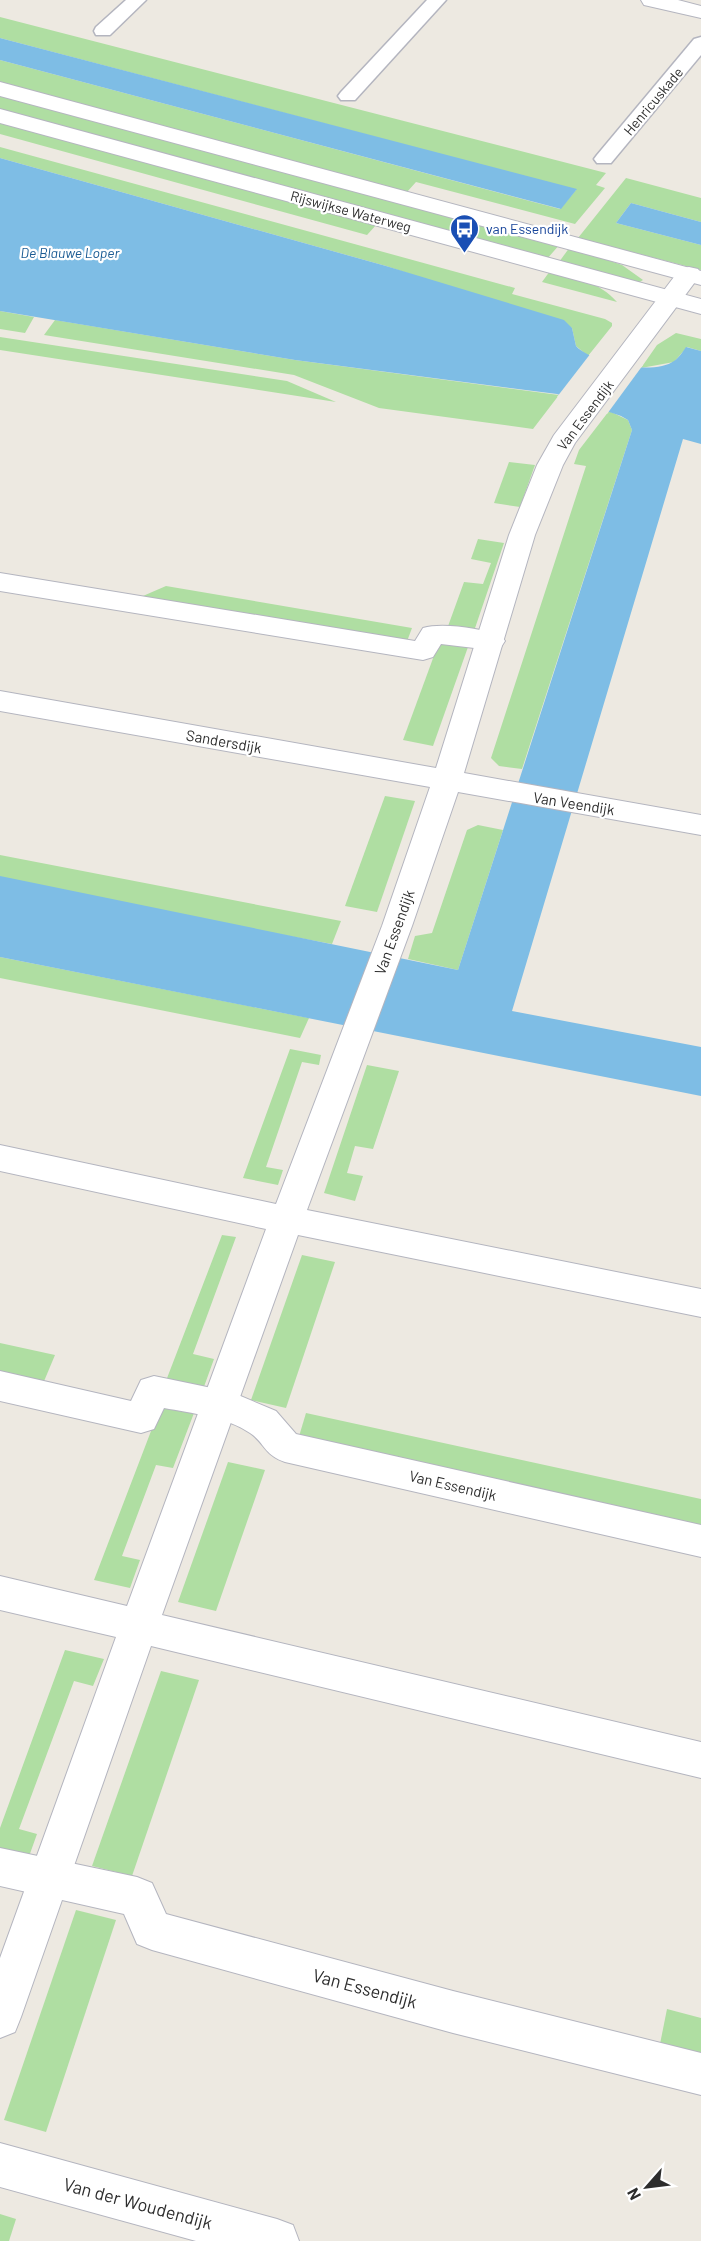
<svg xmlns="http://www.w3.org/2000/svg" width="701" height="2241" viewBox="0 0 701 2241" font-family="Barlow,sans-serif">
  <style>
    .green { fill: #afdea2 }
    .water { fill: #7ebde5 }
    .pier { fill: #ede9e1 }
    .lines { fill: none; stroke-linecap: round; stroke-linejoin: round }
    .service-casing { stroke: #b4b5bf; stroke-width: 3 }
    .pedestrian-casing { stroke: #b4b5bf; stroke-width: 2 }
    .minor-casing { stroke: #b4b5bf; stroke-width: 2 }
    .secondary-casing { stroke: #b4b5bf; stroke-width: 2 }
    .service { fill: #fff; fill-rule: evenodd }
    .pedestrian { fill: #fff; fill-rule: evenodd }
    .minor { fill: #fff; fill-rule: evenodd }
    .secondary { fill: #fff; fill-rule: evenodd }
    .labels { text-anchor: middle; dominant-baseline: central; stroke-width: 4.5; stroke-linejoin: round; paint-order: stroke }
    .far-street-label { font-size: 14px; fill: #2d2d2d; stroke: #fff }
    .far-transit-label { font-size: 14px; fill: #164399; stroke: #fff; text-anchor: start }
    .far-water-label { font-size: 14px; font-style: italic; fill: #1a5b93; stroke: #fff }
    .street-label { font-size: 15px; fill: #2d2d2d; stroke: #fff }
    .near-street-label { font-size: 18px; fill: #2d2d2d; stroke: #fff }
  </style>
  <rect width="100%" height="100%" fill="#ede9e1"/>
  <g class="green">
    <polygon points="0,17 606,173 596,185 605,188 575,224 416,182 407,192 0,83 0,60 560,209 576,190 0,38"/>
    <polygon points="0,93 560,244 547,259 0,110"/>
    <polygon points="0,121 377,224 367,235 0,134"/>
    <polygon points="0,147 515,288 512,294 605,319 612,323 612,326 588,356 576,346 572,328 386,266 0,158"/>
    <polygon points="626,178 701,198 701,222 631,203 616,223 701,245 701,270 578,238"/>
    <polygon points="570,247 622,265 643,280 638,283 559,262"/>
    <path d="M550 271C575 278 600 282 617 302L542 282Z"/>
    <polygon points="0,311 34,317 25,333 0,329"/>
    <polygon points="55,320 295,360 559,395 533,429 379,408 294,375 44,335"/>
    <polygon points="676,333 701,339 701,351 687,347 674,362 641,368 657,345"/>
    <polygon points="0,337 287,381 336,402 0,350"/>
    <polygon points="609,411 628,420 632,430 522,769 499,766 491,758 586,466 574,464 579,450"/>
    <polygon points="509,462 535,465 520,507 494,503"/>
    <polygon points="478,539 504,543 473,634 447,629 464,582 483,584 491,563 471,559"/>
    <polygon points="166,586 412,628 406,644 136,599"/>
    <polygon points="439,642 468,647 433,746 403,740"/>
    <polygon points="385,796 415,801 377,912 345,906"/>
    <polygon points="478,825 503,830 458,970 408,959 415,936 432,933 467,830"/>
    <polygon points="0,855 341,921 332,944 0,882"/>
    <polygon points="0,957 309,1018 300,1038 0,978"/>
    <polygon points="290,1049 321,1055 319,1065 302,1062 266,1167 283,1170 278,1185 243,1178"/>
    <polygon points="367,1065 399,1071 373,1149 355,1146 347,1173 363,1176 355,1201 324,1193"/>
    <polygon points="222,1235 236,1237 193,1354 214,1359 201,1395 164,1386"/>
    <polygon points="302,1255 335,1262 286,1408 251,1400"/>
    <polygon points="0,1343 55,1355 42,1386 0,1377"/>
    <polygon points="161,1405 194,1413 173,1468 156,1465 122,1556 140,1560 130,1588 94,1580"/>
    <polygon points="306,1413 701,1499 701,1535 297,1443"/>
    <polygon points="228,1462 265,1470 216,1611 178,1602"/>
    <polygon points="65,1650 104,1659 93,1686 74,1681 19,1829 37,1834 27,1862 0,1855 0,1828"/>
    <polygon points="161,1671 199,1680 132,1876 92,1866"/>
    <polygon points="76,1910 116,1920 46,2132 4,2120"/>
    <polygon points="667,2009 701,2018 701,2064 658,2054"/>
    <polygon points="0,2214 16,2219 9,2241 0,2241"/>
  </g>
  <g class="water">
    <polygon points="0,38 577,189 561,209 0,60"/>
    <path d="M0 158 386 266 564 320 572 328 576 346C591 363 654 376 674 361 679 358 683 351 686 347L701 351V444L683 439 512 1011 701 1047V1096L0 957V876L458 970 632 430 628 420 621 416 557 394 295 360 0 311Z"/>
    <polygon points="631,203 701,222 701,245 616,223"/>
  </g>
  <polygon class="pier" points="591,353 643,365 607,414 557,397"/>
  <g class="lines">
    <defs>
      <g id="service">
        <polygon points="126,0 146,0 110,35 96,35 94,31 96,27"/>
        <polygon points="427,0 446,0 355,100 341,100 338,96 341,92"/>
        <polygon points="701,37 701,55 611,163 597,163 594,159 597,155 694,39"/>
      </g>
      <g id="pedestrian">
        <path d="M0 573 415 641 423 628C443 622 481 629 501 635L505 641 501 647 491 650 441 644 433 657 423 660 0 591Z"/>
        <path d="M0 1371 131 1401 141 1380 154 1376 231 1392 276 1411 296 1434 701 1525V1557L285 1462C264 1455 265 1443 250 1433 227 1417 191 1413 164 1408L154 1429 141 1433 0 1401Z"/>
        <polygon points="0,1848 137,1877 152,1883 166,1914 453,1991 701,2053 701,2095 453,2033 152,1950 137,1944 124,1914 0,1886"/>
      </g>
      <g id="minor">
        <polygon points="641,0 678,0 701,6 701,18 644,5"/>
        <polygon points="689,267 698,269 701,274 575,443 563,465 535,535 464,773 701,815 701,835 458,792 412,926 307,1210 701,1289 701,1317 298,1235 162,1615 701,1742 701,1778 151,1646 21,2017 15,2032 0,2038 0,1958 116,1637 0,1610 0,1576 127,1606 266,1229 0,1171 0,1145 276,1204 382,926 430,787 0,711 0,691 436,768 509,535 537,465 554,435 680,269"/>
        <polygon points="0,2143 277,2219 293,2225 299,2241 196,2241 0,2187"/>
      </g>
      <g id="secondary">
        <polygon points="0,82 701,271 701,285 0,96"/>
        <polygon points="0,109 701,299 701,314 0,123"/>
      </g>
    </defs>
    <use href="#service" class="service-casing"/>
    <use href="#pedestrian" class="pedestrian-casing"/>
    <use href="#minor" class="minor-casing"/>
    <use href="#secondary" class="secondary-casing"/>
    <use href="#service" class="service"/>
    <use href="#pedestrian" class="pedestrian"/>
    <use href="#minor" class="minor"/>
    <use href="#secondary" class="secondary"/>
  </g>
  <defs>
    <symbol id="bus-pin" viewBox="-11 -11 22 30"><path d="M0 17L-7.5 6A9.5 9.5 0 1 1 7.5 6Z" fill="#1a4fb4" stroke="#fff"/><path d="M-5-6H5V4H4V6H2V4H-2V6H-4V4H-5ZM-3.5-4V0h7V-4ZM-3.5 1.2v1.5H-2V1.2ZM2 1.2v1.5H3.5V1.2Z" fill="#fff"/></symbol>
  </defs>
  <g fill-rule="evenodd">
    <use href="#bus-pin" x="448" y="212" width="33" height="45"/>
  </g>
  <g class="labels">
    <g class="far-street-label">
      <text transform="translate(653 101) rotate(-50)">Henricuskade</text>
      <text transform="translate(351 211) rotate(15)">Rijswijkse Waterweg</text>
      <text transform="translate(585 415) rotate(-53)">Van Essendijk</text>
    </g>
    <g class="far-transit-label">
      <text x="486" y="228">van Essendijk</text>
    </g>
    <g class="far-water-label">
      <text x="70" y="252">De Blauwe Loper</text>
    </g>
    <g class="street-label">
      <text transform="translate(224 741) rotate(10)">Sandersdijk</text>
      <text transform="translate(574 803) rotate(9)">Van Veendijk</text>
      <text transform="translate(394 932) rotate(-70)">Van Essendijk</text>
      <text transform="translate(453 1485) rotate(13)">Van Essendijk</text>
    </g>
    <g class="near-street-label">
      <text transform="translate(365 1988) rotate(15)">Van Essendijk</text>
      <text transform="translate(138 2203) rotate(15)">Van der Woudendijk</text>
    </g>
  </g>
  <g transform="translate(647 2187) rotate(242)" stroke="#ffffff" stroke-width="4.5" paint-order="stroke">
  <path d="M0-4.5L10 22L0 15L-10 22Z" fill="#2d2d2d"/>
  <text y="-9" font-size="16" font-weight="bold" text-anchor="middle" fill="#2d2d2d">N</text>
  </g>
</svg>
